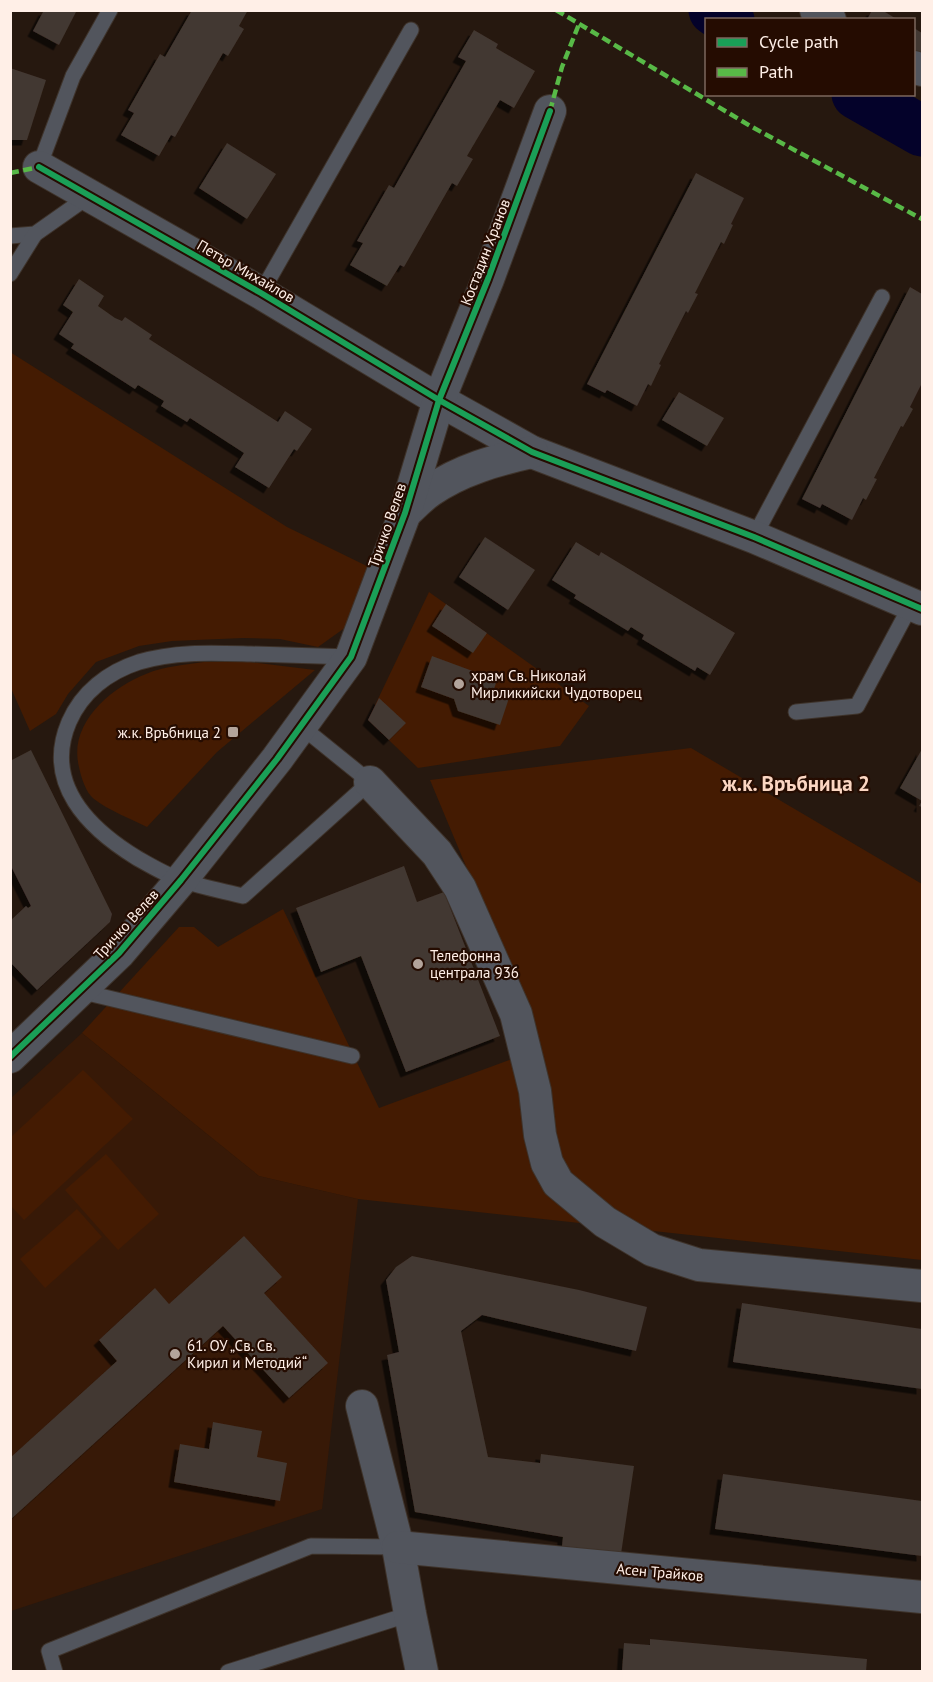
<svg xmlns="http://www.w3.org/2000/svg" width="933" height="1682" viewBox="0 0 933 1682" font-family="'PT Sans',sans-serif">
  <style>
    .built { fill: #371907 }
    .green { fill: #441b02 }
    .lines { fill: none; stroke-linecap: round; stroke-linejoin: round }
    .river { stroke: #04022a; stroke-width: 51 }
    .building { fill: #433730; filter: url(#shadow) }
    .service-casing { stroke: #3e332b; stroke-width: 17 }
    .minor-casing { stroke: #3e332b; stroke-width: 34 }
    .service { stroke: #52555d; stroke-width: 15 }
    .minor { stroke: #52555d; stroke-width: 32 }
    .quiet { stroke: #58b947; stroke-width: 4.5; stroke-dasharray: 9 4.5; stroke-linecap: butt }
    .cycleway-casing { stroke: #250c01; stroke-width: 10 }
    .cycleway { stroke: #1a9f57; stroke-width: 6 }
    .poi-dot { fill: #b3a49b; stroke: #250c01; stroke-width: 2 }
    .labels { text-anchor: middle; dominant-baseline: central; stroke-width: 4.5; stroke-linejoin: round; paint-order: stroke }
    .street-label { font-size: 15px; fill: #ffefe7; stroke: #250c01 }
    .poi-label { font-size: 15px; fill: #ffefe7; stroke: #250c01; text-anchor: start }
    .district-label { font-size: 21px; font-weight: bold; fill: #fbd6c2; stroke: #250c01 }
  </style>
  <defs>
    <filter id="shadow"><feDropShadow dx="-5.5" dy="5.5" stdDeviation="0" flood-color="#0009"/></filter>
  </defs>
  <rect width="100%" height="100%" fill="#26180f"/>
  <polygon class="built" points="82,1033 259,1176 358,1199 322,1509 11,1611 11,1098"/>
  <g class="green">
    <polygon points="10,352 287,527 377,571 367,612 318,647 280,639 243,638 172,641 139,646 96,662 68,694 56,714 30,731 10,686"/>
    <polygon points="429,592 589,706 560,746 418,768 368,720"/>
    <path d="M204 662H250L315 670 217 752 147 827C131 819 108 810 94 799 86 793 81 777 79 767 68 724 110 688 146 674 164 666 185 665 204 662Z"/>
    <polygon points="691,748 922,884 922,1260 358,1199 259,1176 82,1033 179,927 194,927 218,947 283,909 379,1108 542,1048 430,780"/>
    <polygon points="83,1070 133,1119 24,1220 11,1206 11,1137"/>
    <polygon points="106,1154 159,1214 118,1250 65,1190"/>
    <polygon points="77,1209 102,1237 45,1288 20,1259"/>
  </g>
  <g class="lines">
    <g class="river">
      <polyline points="714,10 729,20"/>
      <polyline points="857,94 922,131"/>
    </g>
  </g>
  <g class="building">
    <polygon points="44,10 77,10 59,45 33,31"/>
    <polygon points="192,10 248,10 239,26 244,29 228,56 223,53 175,137 171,135 159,156 121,135 134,113 128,110 160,54 165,57"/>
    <polygon points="872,10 882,10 898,20 867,20"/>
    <polygon points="914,28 922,33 922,56 914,52"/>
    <polygon points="474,30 498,44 496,48 535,71 514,108 500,100 467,156 473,159 457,186 452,183 404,267 400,265 387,286 350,265 363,243 357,241 389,185 394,188 466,61 458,57"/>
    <polygon points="10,68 46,80 27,140 10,140"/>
    <polygon points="227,143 276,174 247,219 199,188"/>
    <polygon points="696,173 744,198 731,224 733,225 724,244 721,242 695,293 698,294 688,313 686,311 659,364 661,365 651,386 648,384 637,406 607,390 605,393 587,384"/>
    <polygon points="79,279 104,296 98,306 115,318 122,321 125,317 152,335 149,339 278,422 285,411 312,429 297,451 294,449 269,488 235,467 244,453 190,418 187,422 161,406 164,401 138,385 135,389 71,348 74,344 59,334 73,312 63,305"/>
    <polygon points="910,287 922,294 922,383 910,407 913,409 903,427 901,426 874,478 877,479 866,500 863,498 852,520 822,504 820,508 802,499"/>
    <polygon points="679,392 724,418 707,446 662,420"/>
    <polygon points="485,537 535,570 508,610 459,577"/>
    <polygon points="576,542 599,556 601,552 735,633 710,675 697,667 695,671 642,639 644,635 631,627 628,631 574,598 576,595 552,580"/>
    <polygon points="446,604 487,633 473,653 432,626"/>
    <polygon points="432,656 497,680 494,689 510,695 500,725 458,711 454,699 421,687"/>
    <polygon points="379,698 406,723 389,740 368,720"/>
    <polygon points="922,749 922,807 919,806 922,801 900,788"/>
    <polygon points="31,750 112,914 110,922 37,990 10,962 10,921 26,906 28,908 31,906 10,864 10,761"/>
    <polygon points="404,866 417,902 444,892 500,1036 406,1072 361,956 321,972 296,908"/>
    <polygon points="244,1236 282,1277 264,1293 328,1363 289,1398 223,1326 10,1520 10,1458 117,1361 99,1340 155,1288 169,1304"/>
    <polygon points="412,1256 579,1290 647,1307 636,1351 482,1315 461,1331 488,1457 540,1463 541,1454 634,1466 621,1554 562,1546 563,1537 415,1512 387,1355 399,1352 386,1280 396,1267"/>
    <polygon points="742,1303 922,1329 922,1389 733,1362"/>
    <polygon points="213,1422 262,1431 257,1457 287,1463 280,1501 174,1482 180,1444 209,1449"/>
    <polygon points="723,1474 922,1501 922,1556 715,1529"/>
    <polygon points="650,1639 867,1659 866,1672 622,1672 624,1643 650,1645"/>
  </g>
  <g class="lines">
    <defs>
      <g id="service">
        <polyline points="39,167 73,76 110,10"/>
        <polyline points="10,236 35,234 89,196"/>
        <polyline points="10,274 35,234"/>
        <polyline points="261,293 411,30"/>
        <polyline points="754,537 882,297"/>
        <polyline points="796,712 857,706 912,603"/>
        <path d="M302 727 370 782 243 896C223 891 201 887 181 880 166 875 151 866 137 858 88 828 43 783 69 722 82 692 108 672 139 662 176 651 213 653 251 654 285 655 318 656 351 657"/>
        <polyline points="79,991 352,1056"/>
        <polyline points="55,1672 49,1651 311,1546 398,1547"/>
        <polyline points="228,1672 410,1614"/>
      </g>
      <g id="minor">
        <polyline points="816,10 830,20"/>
        <polyline points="914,67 922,70"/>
        <polyline points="39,167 261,293 439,400 532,452 754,537 922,609"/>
        <path d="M405 513C413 506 421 497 430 491 460 470 496 460 532 452"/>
        <polyline points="370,782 437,853 460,888 516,1014 535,1091 540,1135 547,1163 558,1183 605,1222 652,1250 699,1265 922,1286"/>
        <polyline points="10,1057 119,953 181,880 277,759 351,657 405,513 439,400 488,279 550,111"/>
        <polyline points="362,1406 398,1547 410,1614 422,1672"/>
        <polyline points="398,1547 922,1597"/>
      </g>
    </defs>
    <use href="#service" class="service-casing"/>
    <use href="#minor" class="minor-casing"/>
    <use href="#service" class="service"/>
    <use href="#minor" class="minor"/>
    <g class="quiet">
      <polyline points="556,10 752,127 922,219"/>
      <polyline points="550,111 562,67 579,24"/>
      <polyline points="10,173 39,167"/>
    </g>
    <defs>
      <g id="cycleway">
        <polyline points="39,167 261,293 439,400 532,452 754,537 922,609"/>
        <polyline points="10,1057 119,953 181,880 277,759 351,657 405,513 439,400 488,279 550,111"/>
      </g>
    </defs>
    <use href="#cycleway" class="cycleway-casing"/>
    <use href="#cycleway" class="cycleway"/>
  </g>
  <g class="poi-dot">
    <circle cx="459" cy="684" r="6"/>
    <rect x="227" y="726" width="12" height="12" rx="3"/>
    <circle cx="418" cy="964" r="6"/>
    <circle cx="175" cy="1354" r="6"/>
  </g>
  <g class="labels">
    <g class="street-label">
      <text transform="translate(485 252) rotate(-69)">Костадин Хранов</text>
      <text transform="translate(246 271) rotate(30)">Петър Михайлов</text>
      <text transform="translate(387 525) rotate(-71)">Тричко Велев</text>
      <text transform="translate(126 924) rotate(-48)">Тричко Велев</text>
      <text transform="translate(660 1572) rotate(5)">Асен Трайков</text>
    </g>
    <g class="poi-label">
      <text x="471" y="675">храм Св. Николай<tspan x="471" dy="17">Мирликийски Чудотворец</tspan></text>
      <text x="221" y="732" text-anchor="end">ж.к. Връбница 2</text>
      <text x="430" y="955">Телефонна<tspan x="430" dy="17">централа 936</tspan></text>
      <text x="187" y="1345">61. ОУ „Св. Св.<tspan x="187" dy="17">Кирил и Методий“</tspan></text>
    </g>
    <g class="district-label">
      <text x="796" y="783">ж.к. Връбница 2</text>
    </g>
  </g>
  <rect width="933" height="1682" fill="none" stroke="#ffefe7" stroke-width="24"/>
  <rect x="705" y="18" width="210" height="78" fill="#250c01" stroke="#7c675d" stroke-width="1.5"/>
  <rect x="717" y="38" width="30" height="9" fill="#1a9f57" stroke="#7c675d" stroke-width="1.5"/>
  <text x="759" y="48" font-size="18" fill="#ffefe7">Cycle path</text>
  <rect x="717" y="68" width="30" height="9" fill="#58b947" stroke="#7c675d" stroke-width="1.5"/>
  <text x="759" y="78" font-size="18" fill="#ffefe7">Path</text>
</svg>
